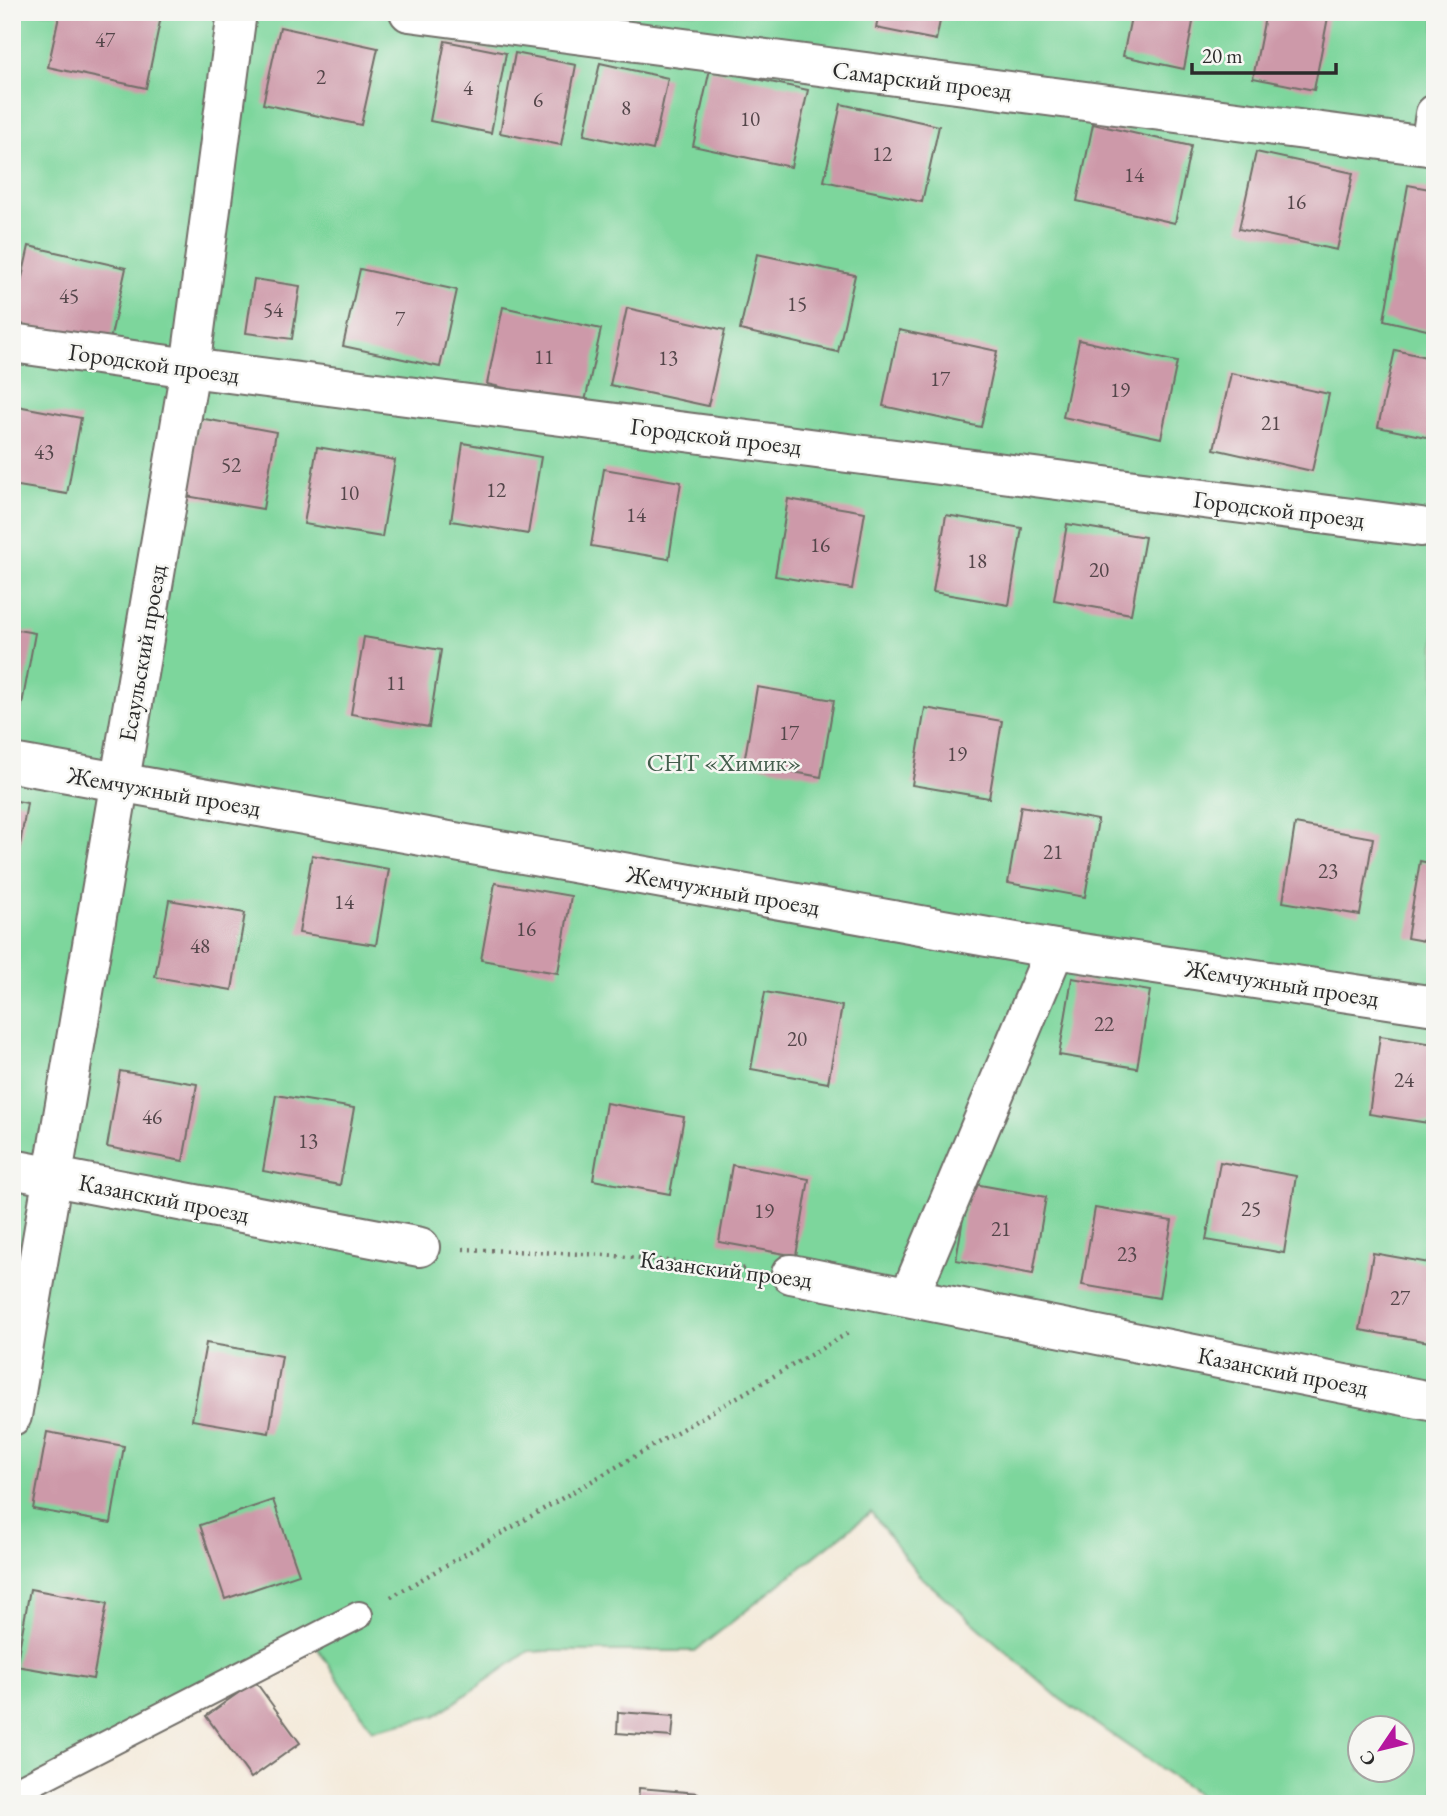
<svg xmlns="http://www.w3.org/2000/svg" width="1447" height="1816" viewBox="0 0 1447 1816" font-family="'EB Garamond',serif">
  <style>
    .green { fill: #7dd69c; stroke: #548064; stroke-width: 2; fill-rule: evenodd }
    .building { fill: #cd99a9 }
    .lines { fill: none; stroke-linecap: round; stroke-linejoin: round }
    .service-casing { stroke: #716e68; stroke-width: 30 }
    .minor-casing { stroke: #716e68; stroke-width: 42 }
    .path { stroke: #716e68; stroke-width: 4.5; stroke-dasharray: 2 5; stroke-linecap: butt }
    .service { stroke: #fff; stroke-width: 26 }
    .minor { stroke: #fff; stroke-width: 38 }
    .labels { text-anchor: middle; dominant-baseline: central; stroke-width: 5; stroke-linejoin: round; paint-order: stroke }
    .number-label { font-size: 21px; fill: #54464a }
    .street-label { font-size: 24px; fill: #2b2b2b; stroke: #f6f6f2 }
    .park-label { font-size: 24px; fill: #445e4d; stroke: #f6f6f2 }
  </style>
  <rect width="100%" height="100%" fill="#f6f6f2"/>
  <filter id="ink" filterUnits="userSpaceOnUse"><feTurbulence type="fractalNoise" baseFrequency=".0143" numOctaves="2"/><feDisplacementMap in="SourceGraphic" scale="14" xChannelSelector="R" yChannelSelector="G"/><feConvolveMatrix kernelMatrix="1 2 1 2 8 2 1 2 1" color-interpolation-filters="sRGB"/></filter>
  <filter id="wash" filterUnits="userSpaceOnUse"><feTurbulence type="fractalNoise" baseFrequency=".00686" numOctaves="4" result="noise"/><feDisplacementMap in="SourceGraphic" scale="28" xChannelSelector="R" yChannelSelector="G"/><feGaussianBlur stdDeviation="1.57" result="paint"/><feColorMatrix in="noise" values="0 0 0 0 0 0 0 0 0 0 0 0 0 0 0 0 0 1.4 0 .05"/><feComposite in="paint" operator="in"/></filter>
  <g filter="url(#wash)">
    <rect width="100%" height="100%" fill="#f4eada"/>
    <path class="green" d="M12 12H1435V1804H1212L1060 1699 918 1574 871 1512 695 1651H529L435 1716 372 1730 306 1631 12 1791ZM1360 1728H1402V1770H1360Z"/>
    <g id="blocks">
      <g class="building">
        <polygon points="60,12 162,12 146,88 48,67"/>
        <polygon points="879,12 942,12 936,40 876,28"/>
        <polygon points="1132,12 1195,12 1184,69 1123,56"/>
        <polygon points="1266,12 1329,12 1314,90 1253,78"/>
        <polygon points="280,27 378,48 361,125 263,104"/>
        <polygon points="445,41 506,53 491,133 430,121"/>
        <polygon points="515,53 576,65 561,145 500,133"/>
        <polygon points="600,63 668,78 653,150 584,135"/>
        <polygon points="710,69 808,90 791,167 693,146"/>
        <polygon points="841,104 939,126 922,202 824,181"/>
        <polygon points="1093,124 1191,146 1175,223 1077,201"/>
        <polygon points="1256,152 1353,173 1337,250 1239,229"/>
        <polygon points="1408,185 1435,190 1435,332 1384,320"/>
        <polygon points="29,246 126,268 109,345 12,323"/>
        <polygon points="757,254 855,275 838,352 740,330"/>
        <polygon points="360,269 457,290 440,367 343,346"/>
        <polygon points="254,279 300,286 292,339 246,333"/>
        <polygon points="503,307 601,329 584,406 487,384"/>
        <polygon points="627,308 725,330 708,406 610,385"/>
        <polygon points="899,330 997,351 981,427 883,406"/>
        <polygon points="1079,340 1177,362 1161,438 1063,417"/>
        <polygon points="1395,350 1435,359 1435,439 1378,427"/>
        <polygon points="1231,373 1329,394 1312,471 1214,449"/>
        <polygon points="12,405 81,418 67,494 12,485"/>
        <polygon points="199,418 276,432 263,509 186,496"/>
        <polygon points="463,443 541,457 528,534 451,521"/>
        <polygon points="317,447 395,460 382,537 304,524"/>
        <polygon points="604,469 681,482 669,559 591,546"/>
        <polygon points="788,499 865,512 852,589 775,576"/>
        <polygon points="946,515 1022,528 1009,605 933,592"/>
        <polygon points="1067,524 1145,537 1131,614 1054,600"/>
        <polygon points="12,629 35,633 21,710 12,709"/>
        <polygon points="364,637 441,650 429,727 351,714"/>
        <polygon points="757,687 834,700 821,777 744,763"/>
        <polygon points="925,708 1002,721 989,798 912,785"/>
        <polygon points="12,800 27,803 14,881 12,880"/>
        <polygon points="1021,806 1098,820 1085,897 1008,883"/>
        <polygon points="1295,824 1373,838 1360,915 1283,902"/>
        <polygon points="312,855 389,869 376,945 299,933"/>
        <polygon points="1420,861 1435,864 1435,943 1407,938"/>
        <polygon points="495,883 571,896 558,973 481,960"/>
        <polygon points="169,900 245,913 232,990 155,977"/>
        <polygon points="1072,978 1150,991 1137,1068 1059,1055"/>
        <polygon points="765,992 842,1006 828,1083 751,1069"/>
        <polygon points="1380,1036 1435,1044 1435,1124 1369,1114"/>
        <polygon points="120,1071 197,1084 183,1161 107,1147"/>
        <polygon points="276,1095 354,1108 340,1185 263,1171"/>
        <polygon points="606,1103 684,1117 670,1194 593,1180"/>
        <polygon points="1220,1162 1296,1176 1284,1253 1206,1240"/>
        <polygon points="732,1165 809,1179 796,1256 719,1242"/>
        <polygon points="969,1183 1046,1197 1033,1274 956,1260"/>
        <polygon points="1095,1208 1172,1221 1159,1298 1082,1285"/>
        <polygon points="1373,1253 1435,1264 1435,1343 1360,1330"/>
        <polygon points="206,1343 282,1356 269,1433 192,1420"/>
        <polygon points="47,1432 124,1446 111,1523 33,1509"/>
        <polygon points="273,1500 299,1574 225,1599 200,1525"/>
        <polygon points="30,1589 107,1603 93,1679 16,1666"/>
        <polygon points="255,1681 300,1743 251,1778 206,1716"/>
        <polygon points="618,1712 674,1716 672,1737 617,1733"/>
        <polygon points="639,1788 698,1793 697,1804 638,1804"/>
      </g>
    </g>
  </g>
  <g filter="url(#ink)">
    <use href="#blocks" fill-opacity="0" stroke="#716e68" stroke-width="2"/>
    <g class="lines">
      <defs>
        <polyline id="service" points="12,1793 359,1615"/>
        <g id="minor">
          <polyline points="409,12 1435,147"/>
          <polyline points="1430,146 1435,114"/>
          <polyline points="12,343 190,368 1421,527"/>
          <polyline points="12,763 1055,949 1435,1006"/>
          <polyline points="12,1169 420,1247"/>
          <polyline points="791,1274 1435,1402"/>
          <polyline points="909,1297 1055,949"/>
          <polyline points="12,1416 190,368 237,12"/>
        </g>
      </defs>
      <use href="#service" class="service-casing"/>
      <use href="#minor" class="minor-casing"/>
      <g class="path">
        <polyline points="463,1249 607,1255 747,1269"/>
        <polyline points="391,1597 850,1332"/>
      </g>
      <use href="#service" class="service"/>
      <use href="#minor" class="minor"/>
    </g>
  </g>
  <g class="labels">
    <g class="number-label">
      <text x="105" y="39">47</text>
      <text x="321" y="76">2</text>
      <text x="468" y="87">4</text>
      <text x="538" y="99">6</text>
      <text x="626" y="107">8</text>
      <text x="750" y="118">10</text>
      <text x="882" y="153">12</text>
      <text x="1134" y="174">14</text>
      <text x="1296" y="201">16</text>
      <text x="69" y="295">45</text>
      <text x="797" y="303">15</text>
      <text x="273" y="309">54</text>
      <text x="400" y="318">7</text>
      <text x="544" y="356">11</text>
      <text x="668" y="357">13</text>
      <text x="940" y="378">17</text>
      <text x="1120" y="389">19</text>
      <text x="1271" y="422">21</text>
      <text x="44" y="451">43</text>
      <text x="231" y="464">52</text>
      <text x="496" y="489">12</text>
      <text x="349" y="492">10</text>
      <text x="636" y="514">14</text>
      <text x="820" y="544">16</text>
      <text x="977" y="560">18</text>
      <text x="1099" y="569">20</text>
      <text x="396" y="682">11</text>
      <text x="789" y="732">17</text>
      <text x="957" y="753">19</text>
      <text x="1053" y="851">21</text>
      <text x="1328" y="870">23</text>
      <text x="344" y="901">14</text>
      <text x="526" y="928">16</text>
      <text x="200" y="945">48</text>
      <text x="1104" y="1023">22</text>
      <text x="797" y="1038">20</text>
      <text x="1404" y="1079">24</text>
      <text x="152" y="1116">46</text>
      <text x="308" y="1140">13</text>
      <text x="1251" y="1208">25</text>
      <text x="764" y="1210">19</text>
      <text x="1001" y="1228">21</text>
      <text x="1127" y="1253">23</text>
      <text x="1400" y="1297">27</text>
    </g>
    <g class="street-label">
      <text transform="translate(922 80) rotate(7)">Самарский проезд</text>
      <text transform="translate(154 363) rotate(8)">Городской проезд</text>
      <text transform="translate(716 436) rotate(7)">Городской проезд</text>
      <text transform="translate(1279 509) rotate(7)">Городской проезд</text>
      <text transform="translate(142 653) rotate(-80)">Есаульский проезд</text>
      <text transform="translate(164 791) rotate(10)">Жемчужный проезд</text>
      <text transform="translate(723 890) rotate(10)">Жемчужный проезд</text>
      <text transform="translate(1282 983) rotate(9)">Жемчужный проезд</text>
      <text transform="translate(164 1198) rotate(11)">Казанский проезд</text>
      <text transform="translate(726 1269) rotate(7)">Казанский проезд</text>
      <text transform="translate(1283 1371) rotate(11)">Казанский проезд</text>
    </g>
    <g class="park-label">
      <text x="724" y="762">СНТ «Химик»</text>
    </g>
  </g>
  <rect width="1447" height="1816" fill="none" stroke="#f6f6f2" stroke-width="42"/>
  <g transform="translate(1381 1749) rotate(235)"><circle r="33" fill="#f6f6f2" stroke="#a5a5a2" stroke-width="2"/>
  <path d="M0-5L12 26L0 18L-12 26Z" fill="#b5179e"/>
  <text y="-10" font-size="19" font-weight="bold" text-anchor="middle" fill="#2b2b2b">С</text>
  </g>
  <path d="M1192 63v10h144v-10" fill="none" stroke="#2b2b2b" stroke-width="3.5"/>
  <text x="1202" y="63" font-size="21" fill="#2b2b2b" stroke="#f6f6f2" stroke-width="5" paint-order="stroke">20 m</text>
</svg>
